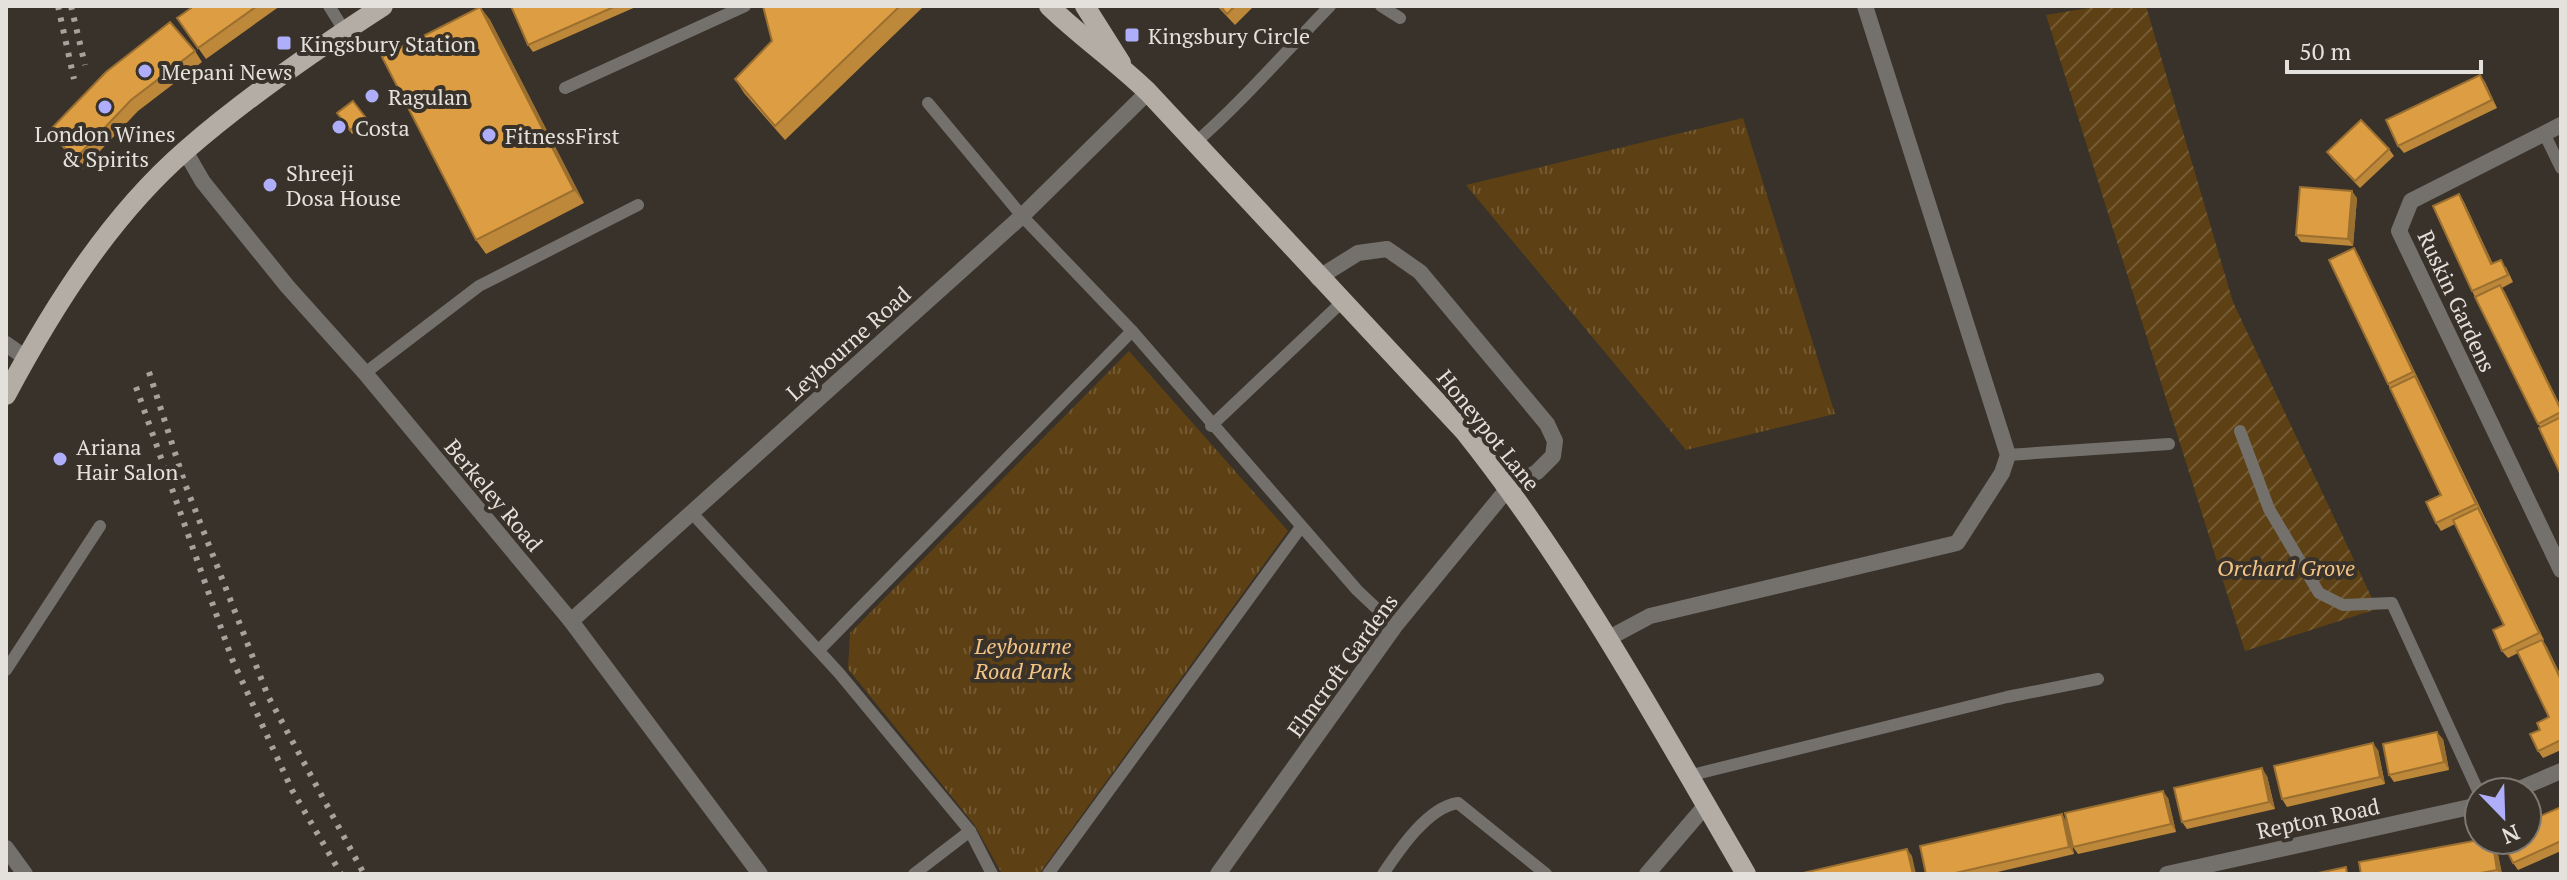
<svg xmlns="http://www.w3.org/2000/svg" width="2567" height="880" viewBox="0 0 2567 880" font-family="'PT Serif',serif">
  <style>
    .park { fill: url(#park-tufts) }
    .garden { fill: url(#garden-furrows) }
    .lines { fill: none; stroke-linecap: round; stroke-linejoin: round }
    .lane { stroke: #74716d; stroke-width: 12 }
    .street { stroke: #74716d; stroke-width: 16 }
    .primary { stroke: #b3ada5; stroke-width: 20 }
    .rail { stroke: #a7a39c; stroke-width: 6; stroke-dasharray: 4 8; stroke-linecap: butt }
    .wall { fill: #be883a }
    .shaded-wall { fill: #9b6f2f }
    .building { fill: #dd9e43; stroke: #9b6f2f; stroke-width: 2 }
    .poi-dot { fill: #aeaefb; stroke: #38322a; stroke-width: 3 }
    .labels { text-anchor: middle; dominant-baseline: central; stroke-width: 8; stroke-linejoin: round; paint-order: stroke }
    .poi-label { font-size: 22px; fill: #e4e0db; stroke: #38322a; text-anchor: start }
    .street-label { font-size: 22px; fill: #e4e0db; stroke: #38322a }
    .park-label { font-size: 22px; font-style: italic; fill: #f3c486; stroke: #38322a }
  </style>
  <defs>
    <pattern id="park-tufts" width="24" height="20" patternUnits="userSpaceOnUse" patternTransform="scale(2)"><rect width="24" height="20" fill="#5d4013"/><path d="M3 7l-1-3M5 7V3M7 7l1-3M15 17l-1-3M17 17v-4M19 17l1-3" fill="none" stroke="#745b35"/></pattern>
    <pattern id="garden-furrows" width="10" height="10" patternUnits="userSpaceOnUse" patternTransform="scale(2)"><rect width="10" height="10" fill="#5d4013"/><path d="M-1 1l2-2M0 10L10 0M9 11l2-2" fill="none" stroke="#745b35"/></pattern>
  </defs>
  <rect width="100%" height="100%" fill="#38322a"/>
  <g class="park">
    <polygon points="1743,118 1835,414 1686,450 1466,185"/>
    <polygon points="1129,351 1288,531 1039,874 1002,874 974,824 848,669 850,633"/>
  </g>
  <polygon class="garden" points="2101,6 2146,6 2233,302 2377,609 2245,651 2046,15"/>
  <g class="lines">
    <g class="lane">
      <polyline points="329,6 344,30"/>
      <polyline points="1381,6 1400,18"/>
      <polyline points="565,88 745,6"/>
      <polyline points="928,103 1022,216 1132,331 1357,590 1395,626"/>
      <polyline points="2544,133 2561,168"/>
      <path d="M1195 143C1243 101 1285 52 1330 6"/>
      <polyline points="365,373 479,286 638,205"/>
      <polyline points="1211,426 1342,302"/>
      <polyline points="2240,431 2269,509 2319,593 2343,605 2392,603 2479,793"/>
      <polyline points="2008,455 2169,444"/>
      <polyline points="691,512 839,673 970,831 992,874"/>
      <polyline points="819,650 1132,331"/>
      <polyline points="6,670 100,526"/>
      <polyline points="1692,775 2007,697 2098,679"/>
      <polyline points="914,874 970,831"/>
      <polyline points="1048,874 1301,527"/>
      <path d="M1383 874C1399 850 1428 807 1458 803L1546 874"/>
    </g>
    <g class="street">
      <polyline points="2561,125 2411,201 2399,231 2561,570"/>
      <polyline points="185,151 203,182 287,286 365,373 571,621 760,874"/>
      <polyline points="6,344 26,358"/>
      <polyline points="571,621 1022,216 1148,92"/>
      <polyline points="1609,638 1650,616 1957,543 2002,473 2008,455 1865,6"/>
      <polyline points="2512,792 2561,771"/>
      <polyline points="6,848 25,874"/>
      <polyline points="1218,874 1395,626 1509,487 1537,472 1553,456 1555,441 1547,424 1420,272 1387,249 1358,253 1318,278"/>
      <polyline points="1647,874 1706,805"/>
      <polyline points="2167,874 2479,805"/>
    </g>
    <g class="primary">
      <path d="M1049 6C1081 37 1116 61 1148 92L1465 432C1574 569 1658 723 1746 874"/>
      <polyline points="1085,6 1121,63"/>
      <path d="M6 395C53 307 110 216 186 150 247 97 315 50 383 6"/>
    </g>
    <g class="rail">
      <polyline points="58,6 74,79"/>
      <polyline points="71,6 85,65"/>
      <polyline points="149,372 185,484 268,696 364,874"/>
      <polyline points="136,387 232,659 292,790 341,874"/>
    </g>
  </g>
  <g class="wall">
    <polygon points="194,6 280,6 206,59 177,18"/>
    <polygon points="511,6 638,6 533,52 528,45"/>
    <polygon points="763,6 921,6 922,8 785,140 744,93 735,79 772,41"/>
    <polygon points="1217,6 1254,6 1235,25"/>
    <polygon points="480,7 490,20 584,203 486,254 476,240"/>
    <polygon points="195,51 202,62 138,111 82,170 57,141 49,131"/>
    <polygon points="2480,75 2485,82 2497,108 2404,153 2398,146"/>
    <polygon points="353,101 369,121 352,134 337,113"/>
    <polygon points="2389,149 2394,156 2360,188 2332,159 2327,152"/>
    <polygon points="2459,194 2464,202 2493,264 2506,267 2513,282 2502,288 2561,407 2561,475 2540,427 2472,291"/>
    <polygon points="2357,198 2353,246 2301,242 2296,235"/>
    <polygon points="2354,248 2359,256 2544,640 2543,641 2547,647 2561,676 2561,750 2543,758 2538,751 2540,730 2549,717 2518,653 2508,658 2502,651 2504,625 2455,524 2441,531 2436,523 2441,495 2388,384"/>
    <polygon points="2443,739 2449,770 2394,782 2389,775"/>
    <polygon points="2378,750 2385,784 2287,807 2282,799"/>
    <polygon points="2267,776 2275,809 2187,829 2182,822"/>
    <polygon points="2168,798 2176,832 2078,854 2073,847"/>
    <polygon points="2561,807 2561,851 2518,870 2513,863"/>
    <polygon points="2067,822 2074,854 1989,874 1926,874"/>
    <polygon points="2496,845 2502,874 2361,874"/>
  </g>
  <g class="shaded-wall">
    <polygon points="480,7 490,20 584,203 574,190"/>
    <polygon points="2480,75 2485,82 2497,108 2492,100"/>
    <polygon points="2352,191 2357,198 2353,246 2348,239"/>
    <polygon points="2459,194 2464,202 2496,272 2491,264"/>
    <polygon points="2354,248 2359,256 2418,379 2413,372"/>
    <polygon points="2500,285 2505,292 2561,407 2561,410"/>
    <polygon points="2415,376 2420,383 2481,511 2476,504"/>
    <polygon points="2478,508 2483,515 2544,640 2539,633"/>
    <polygon points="2542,640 2547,647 2561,676 2561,680"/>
    <polygon points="2437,732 2443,739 2449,770 2444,762"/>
    <polygon points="2373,743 2378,750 2385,784 2380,777"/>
    <polygon points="2262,768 2267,776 2275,809 2269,802"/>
    <polygon points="2163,791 2168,798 2176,832 2171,824"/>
    <polygon points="2062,814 2067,822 2074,854 2069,847"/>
    <polygon points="2492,840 2496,845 2502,874 2500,874 2497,870"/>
    <polygon points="1907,849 1912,856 1916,874 1913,874"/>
  </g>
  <g class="building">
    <polygon points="194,6 257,6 198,48 177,18"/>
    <polygon points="511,6 616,6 528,45"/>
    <polygon points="763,6 900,6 775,126 735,79 772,41"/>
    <polygon points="1220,6 1235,6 1227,14"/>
    <polygon points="480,7 574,190 476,240 382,57"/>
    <polygon points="170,22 195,51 131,100 75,159 49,131 106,72"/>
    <polygon points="2480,75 2492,100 2398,146 2386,120"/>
    <polygon points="353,101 366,118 350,130 337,113"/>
    <polygon points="2361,120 2389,149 2355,181 2327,152"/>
    <polygon points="2300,187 2352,191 2348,239 2296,235"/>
    <polygon points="2459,194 2491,264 2501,260 2508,275 2472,291 2433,206"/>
    <polygon points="2354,248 2413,372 2388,384 2329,260"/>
    <polygon points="2500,285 2561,410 2561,412 2538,424 2475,297"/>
    <polygon points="2415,376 2476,504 2436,523 2426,502 2441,495 2390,388"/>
    <polygon points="2561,417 2561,475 2539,428"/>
    <polygon points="2478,508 2539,633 2502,651 2493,630 2504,625 2453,520"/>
    <polygon points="2542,640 2561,680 2561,740 2538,751 2530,734 2540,730 2537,723 2549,717 2517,651"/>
    <polygon points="2437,732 2444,762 2389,775 2383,744"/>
    <polygon points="2373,743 2380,777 2282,799 2274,766"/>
    <polygon points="2262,768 2269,802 2182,822 2174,788"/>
    <polygon points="2163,791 2171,824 2073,847 2065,813"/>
    <polygon points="2561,807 2561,841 2513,863 2502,840 2527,840 2527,822"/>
    <polygon points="2062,814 2069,847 1951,874 1926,874 1920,846"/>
    <polygon points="2479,840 2492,840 2497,870 2475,874 2361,874 2359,862"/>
    <polygon points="1907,849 1913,874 1803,874 1803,873"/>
    <polygon points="2346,867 2347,874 2314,874"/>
  </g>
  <g class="poi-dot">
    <rect x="1124" y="27" width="16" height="16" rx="4"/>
    <rect x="276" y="35" width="16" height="16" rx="4"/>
    <circle cx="145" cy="71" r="8"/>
    <circle cx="372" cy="96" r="8"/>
    <circle cx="105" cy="107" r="8"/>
    <circle cx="339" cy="127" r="8"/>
    <circle cx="489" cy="135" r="8"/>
    <circle cx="270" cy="185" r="8"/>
    <circle cx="60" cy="459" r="8"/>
  </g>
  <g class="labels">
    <g class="poi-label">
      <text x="1148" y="35">Kingsbury Circle</text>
      <text x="300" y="43">Kingsbury Station</text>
      <text x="161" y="71">Mepani News</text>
      <text x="388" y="96">Ragulan</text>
      <text x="355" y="127">Costa</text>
      <text x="105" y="133" text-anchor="middle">London Wines<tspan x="105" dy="25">&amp; Spirits</tspan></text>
      <text x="505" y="135">FitnessFirst</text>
      <text x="286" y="172">Shreeji<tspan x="286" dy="25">Dosa House</tspan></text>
      <text x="76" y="446">Ariana<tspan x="76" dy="25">Hair Salon</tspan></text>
    </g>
    <g class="street-label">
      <text transform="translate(2457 301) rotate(65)">Ruskin Gardens</text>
      <text transform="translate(848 343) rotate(-42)">Leybourne Road</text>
      <text transform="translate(1489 430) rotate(51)">Honeypot Lane</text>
      <text transform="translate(494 495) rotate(50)">Berkeley Road</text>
      <text transform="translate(1342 665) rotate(-54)">Elmcroft Gardens</text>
      <text transform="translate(2318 818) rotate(-12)">Repton Road</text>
    </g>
    <g class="park-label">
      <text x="2286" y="567">Orchard Grove</text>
      <text x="1023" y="645">Leybourne<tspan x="1023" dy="25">Road Park</tspan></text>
    </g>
  </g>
  <rect width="2567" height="880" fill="none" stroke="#e4e0db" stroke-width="16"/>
  <g transform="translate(2503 816) rotate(157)"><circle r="38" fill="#38322a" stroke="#7d7871" stroke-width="2"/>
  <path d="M0-6L14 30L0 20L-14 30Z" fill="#aeaefb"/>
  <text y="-12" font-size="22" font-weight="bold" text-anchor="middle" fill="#e4e0db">N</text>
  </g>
  <path d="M2287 60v12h194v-12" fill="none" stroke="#e4e0db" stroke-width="4"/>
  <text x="2299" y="60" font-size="24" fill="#e4e0db" stroke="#38322a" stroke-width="6" paint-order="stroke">50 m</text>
</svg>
